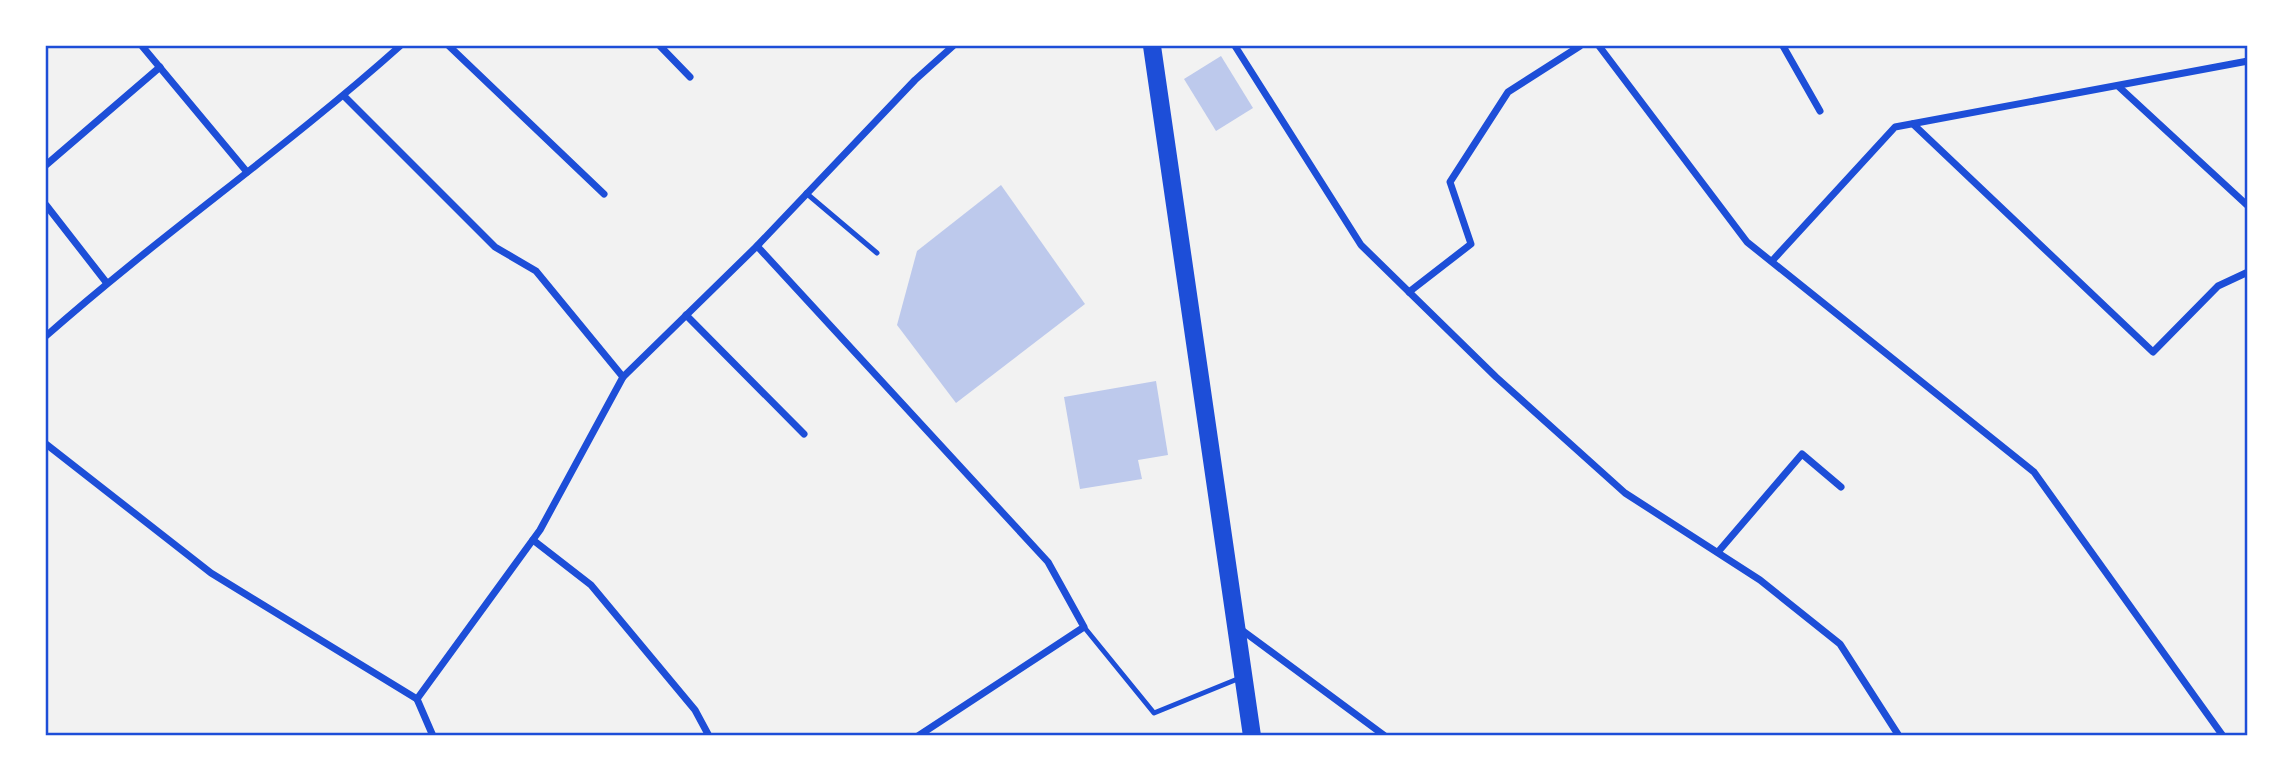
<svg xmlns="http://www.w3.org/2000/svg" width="2293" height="781" viewBox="0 0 2293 781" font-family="Manrope,sans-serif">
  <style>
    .building { fill: #bdc9ec }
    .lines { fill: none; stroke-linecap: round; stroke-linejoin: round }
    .service { stroke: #1d4ed8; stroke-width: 5 }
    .minor { stroke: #1d4ed8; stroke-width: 7 }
    .primary { stroke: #1d4ed8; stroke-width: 18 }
    .neatline { fill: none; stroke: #1d4ed8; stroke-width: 2.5 }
  </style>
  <rect width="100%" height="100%" fill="#f2f2f2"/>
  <g class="building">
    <polygon points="1221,56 1253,108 1216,131 1184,79"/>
    <polygon points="1001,185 1085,304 956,403 897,325 917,251"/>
    <polygon points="1156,381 1168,455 1138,460 1142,479 1080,489 1064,397"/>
  </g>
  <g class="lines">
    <g class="service">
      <polyline points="806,193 877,253"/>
      <polyline points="1084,627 1154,713 1240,678"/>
    </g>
    <g class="minor">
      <polyline points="142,46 247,172"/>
      <polyline points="449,46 604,194"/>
      <polyline points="660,46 690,77"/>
      <polyline points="1235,46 1361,245 1496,377 1625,493 1760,580 1840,644 1899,736"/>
      <polyline points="1599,46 1747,242 2034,472 2223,736"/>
      <polyline points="1783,46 1820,111"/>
      <polyline points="2118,86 2248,206"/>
      <polyline points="344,96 495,247 536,271 623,377"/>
      <polyline points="1913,124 2153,352 2218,286 2248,272"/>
      <polyline points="46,165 160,67"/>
      <polyline points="46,205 106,282"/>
      <polyline points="757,246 1048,562 1084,627 918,736"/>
      <polyline points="1772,261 1895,127 2248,61"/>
      <polyline points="1409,292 1471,244 1450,182 1508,92 1580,46"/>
      <polyline points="686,315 804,434"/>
      <path d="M46 336C160 235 286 148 400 46"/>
      <polyline points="46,444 211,573 417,699 540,530 623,377 757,246 915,80 953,46"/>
      <polyline points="533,540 591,585 695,710 709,736"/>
      <polyline points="1718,552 1802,454 1841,487"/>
      <polyline points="1239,628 1385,736"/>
      <polyline points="417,699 433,736"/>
    </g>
    <polyline class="primary" points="1152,46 1252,736"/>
  </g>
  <rect width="2293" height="781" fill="none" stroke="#ffffff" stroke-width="94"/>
  <rect x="47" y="47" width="2199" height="687" class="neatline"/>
</svg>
